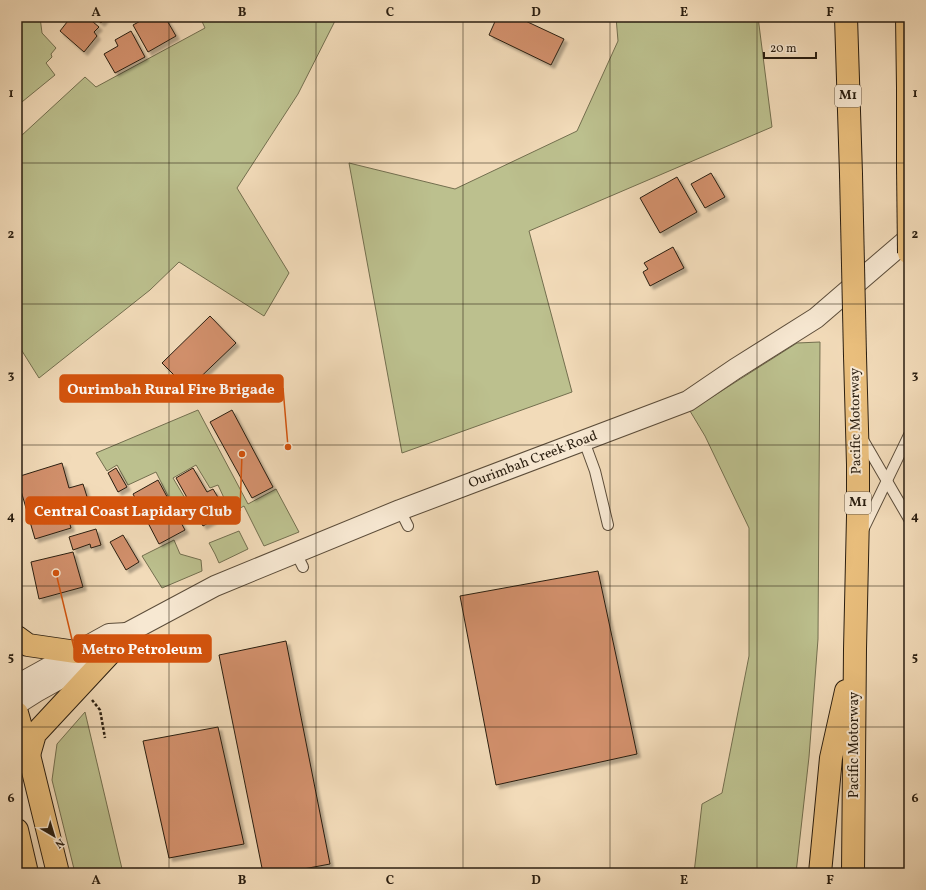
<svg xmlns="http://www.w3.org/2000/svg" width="926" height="890" viewBox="0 0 926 890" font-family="Vollkorn,serif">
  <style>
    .green { fill: #bcc08e; stroke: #736f4f }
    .building { fill: #d2906c; stroke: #2a1e10; filter: url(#shadow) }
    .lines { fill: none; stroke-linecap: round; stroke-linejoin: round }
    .service-casing { stroke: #5c4d3a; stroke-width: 12 }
    .minor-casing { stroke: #5c4d3a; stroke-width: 22 }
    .primary-casing { stroke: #2a1e10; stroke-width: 24 }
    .motorway-casing { stroke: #2a1e10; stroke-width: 24 }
    .path { stroke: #2a1e10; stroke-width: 2.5; stroke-dasharray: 3 2; stroke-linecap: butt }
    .service { stroke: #f7e8d2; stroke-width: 10 }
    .minor { stroke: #f7e8d2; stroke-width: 20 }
    .primary { stroke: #e9be7c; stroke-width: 22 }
    .motorway { stroke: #e9be7c; stroke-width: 22 }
    .motorway-bridge-casing { stroke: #2a1e10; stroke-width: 24; stroke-linecap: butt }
    .motorway-bridge { stroke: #e9be7c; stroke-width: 22 }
    .grid { fill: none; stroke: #2a1e10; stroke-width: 1; stroke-opacity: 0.55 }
    .labels { text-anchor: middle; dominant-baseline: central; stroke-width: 4; stroke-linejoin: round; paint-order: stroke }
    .shield { fill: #f7e8d2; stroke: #685b4a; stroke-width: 1 }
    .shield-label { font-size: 13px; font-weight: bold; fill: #2a1e10 }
    .street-label { font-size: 14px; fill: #2a1e10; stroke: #f7e8d2 }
    .leader { fill: none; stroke: #d5530c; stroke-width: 1.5 }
    .callout-dot { fill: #d5530c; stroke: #f7e8d2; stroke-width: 1.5 }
    .callout { fill: #d5530c; stroke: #d5530c; stroke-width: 1.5 }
    .callout-label { font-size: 15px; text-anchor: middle; font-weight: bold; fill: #fff }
    .neatline { fill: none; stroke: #2a1e10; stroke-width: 1.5 }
    .grid-label { font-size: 13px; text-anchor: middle; font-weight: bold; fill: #2a1e10 }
  </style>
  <defs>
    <filter id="shadow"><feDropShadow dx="3.5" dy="3.5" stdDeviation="1" flood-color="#0004"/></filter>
  </defs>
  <rect width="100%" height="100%" fill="#f2dbb9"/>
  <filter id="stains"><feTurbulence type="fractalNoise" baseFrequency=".005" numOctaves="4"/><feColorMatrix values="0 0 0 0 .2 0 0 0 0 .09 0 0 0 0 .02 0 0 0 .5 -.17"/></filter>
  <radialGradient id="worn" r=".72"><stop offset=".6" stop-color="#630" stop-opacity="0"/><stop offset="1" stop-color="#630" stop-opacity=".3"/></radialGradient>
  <g class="green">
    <polygon points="17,17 40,17 42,33 56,48 51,54 52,57 46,63 55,75 17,106"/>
    <polygon points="200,17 337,17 298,94 237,188 289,273 264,316 179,262 150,290 39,378 17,343 17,137 21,136 85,77 96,87 205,28"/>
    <polygon points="616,17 758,17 772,127 529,231 572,392 402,453 349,163 455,189 577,131 618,41"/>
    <polygon points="820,342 818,639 809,757 796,873 694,873 702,804 722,793 749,656 749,528 705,436 690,411 797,343"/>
    <polygon points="198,410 248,504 276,489 299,532 264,546 244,506 231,513 218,485 210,488 196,465 173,478 192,510 178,516 156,472 128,485 117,465 107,471 96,453"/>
    <polygon points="239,531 248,549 219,563 215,554 209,543"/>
    <polygon points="174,540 180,554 201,560 202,571 162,588 142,556"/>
    <polygon points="85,712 123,873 75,873 52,780 57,744"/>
  </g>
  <g class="building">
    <polygon points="71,17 75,17 78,19 80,17 87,17 99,27 94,32 97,36 84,52 60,31"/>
    <polygon points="94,17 106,17 101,23"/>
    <polygon points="148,17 165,17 176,36 148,52 133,25"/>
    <polygon points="497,17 517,17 564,39 551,65 489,35"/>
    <polygon points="131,31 145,57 115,73 104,54 118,46 115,40"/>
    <polygon points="711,173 725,197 705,208 691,184"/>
    <polygon points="677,177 697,212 660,233 640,198"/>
    <polygon points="673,247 684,268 650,286 643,272 648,269 644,263"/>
    <polygon points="210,316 236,343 188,389 162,363"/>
    <polygon points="232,410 273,487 252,498 210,422"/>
    <polygon points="62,463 69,488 83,484 89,503 66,510 71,528 35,539 17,477"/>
    <polygon points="116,468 127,487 118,492 108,473"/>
    <polygon points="193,468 207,492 213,489 225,509 213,516 215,519 203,526 176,478"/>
    <polygon points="158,480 185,530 159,544 133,494"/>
    <polygon points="96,529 101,545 91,548 90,544 73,550 69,537"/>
    <polygon points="123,535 139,562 126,570 110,542"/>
    <polygon points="73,552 83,587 39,599 31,562"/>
    <polygon points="598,571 637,754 496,785 460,596"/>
    <polygon points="286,641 330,864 282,873 263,873 219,655"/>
    <polygon points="218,727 244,844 169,858 143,741"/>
  </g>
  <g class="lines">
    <defs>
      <g id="service">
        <polyline points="862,438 909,519"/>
        <polyline points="584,441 595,471 608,525"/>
        <polyline points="400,510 408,526"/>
        <polyline points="863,530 909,435"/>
        <polyline points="296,553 303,567"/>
      </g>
      <g id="minor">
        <polyline points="17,685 109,634 127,633"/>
        <polyline points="17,704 36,692 115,648 127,633 215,586 400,510 688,401 735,369 816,318 909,238"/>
      </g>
      <g id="primary">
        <polyline points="17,637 28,645 76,652"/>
        <polyline points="17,713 29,755 58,873"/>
        <polyline points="29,755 35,734 115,648"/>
        <polyline points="17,830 27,873"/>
      </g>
      <g id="motorway">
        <polyline points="846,17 851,174"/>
        <polyline points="907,17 908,88 908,166"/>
        <polyline points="820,873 831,758 846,691"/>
        <polyline points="853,873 855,649 858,516 858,465 855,356"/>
      </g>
    </defs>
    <use href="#service" class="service-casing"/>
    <use href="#minor" class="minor-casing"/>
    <use href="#primary" class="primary-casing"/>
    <use href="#motorway" class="motorway-casing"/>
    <polyline class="path" points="92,700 100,710 105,738"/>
    <use href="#service" class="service"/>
    <use href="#minor" class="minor"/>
    <use href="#primary" class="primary"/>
    <use href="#motorway" class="motorway"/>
    <defs>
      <g id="motorway-bridge">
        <polyline points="908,166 909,253"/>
        <polyline points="851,174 855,356"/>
      </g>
    </defs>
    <use href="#motorway-bridge" class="motorway-bridge-casing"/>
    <use href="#motorway-bridge" class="motorway-bridge"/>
  </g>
  <path class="grid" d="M169 17V873M316 17V873M463 17V873M610 17V873M757 17V873M17 163H909M17 304H909M17 445H909M17 586H909M17 727H909"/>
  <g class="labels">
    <g class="shield">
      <rect x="835" y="85" width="26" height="22" rx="3"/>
      <rect x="845" y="492" width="26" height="22" rx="3"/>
    </g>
    <g class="shield-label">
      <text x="848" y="96">M1</text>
      <text x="858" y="503">M1</text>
    </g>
    <g class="street-label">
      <text transform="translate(856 421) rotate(-91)">Pacific Motorway</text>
      <text transform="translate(533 460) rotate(-21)">Ourimbah Creek Road</text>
      <text transform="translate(854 745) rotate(-90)">Pacific Motorway</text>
    </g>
  </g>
  <path class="leader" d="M288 447L283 388M242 454L240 511M56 573L74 648"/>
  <g class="callout-dot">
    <circle cx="288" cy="447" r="4"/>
    <circle cx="242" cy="454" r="4"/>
    <circle cx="56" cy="573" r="4"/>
  </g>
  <g class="callout">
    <rect x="60" y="375" width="223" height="27" rx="4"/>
    <rect x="26" y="497" width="214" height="27" rx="4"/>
    <rect x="74" y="635" width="137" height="27" rx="4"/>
  </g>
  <g class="callout-label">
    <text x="171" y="394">Ourimbah Rural Fire Brigade</text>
    <text x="133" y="516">Central Coast Lapidary Club</text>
    <text x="142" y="654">Metro Petroleum</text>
  </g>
  <rect width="926" height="890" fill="none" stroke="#f2dbb9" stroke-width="44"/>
  <g transform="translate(54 836) rotate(142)" stroke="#f7e8d2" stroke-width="3" paint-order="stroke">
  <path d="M0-3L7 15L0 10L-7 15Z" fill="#2a1e10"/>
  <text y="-6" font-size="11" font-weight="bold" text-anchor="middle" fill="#2a1e10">N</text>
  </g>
  <path d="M764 52v6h52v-6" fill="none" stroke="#2a1e10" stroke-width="2"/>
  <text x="770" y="52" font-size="12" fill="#2a1e10" stroke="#f7e8d2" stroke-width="3" paint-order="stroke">20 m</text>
  <rect x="22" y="22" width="882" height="846" class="neatline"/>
  <g class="grid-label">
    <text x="96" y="16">A</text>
    <text x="242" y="16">B</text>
    <text x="390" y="16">C</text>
    <text x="536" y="16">D</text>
    <text x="684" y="16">E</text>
    <text x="830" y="16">F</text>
    <text x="11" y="97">1</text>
    <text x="915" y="97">1</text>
    <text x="11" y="238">2</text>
    <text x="915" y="238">2</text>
    <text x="11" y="379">3</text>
    <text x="915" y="379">3</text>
    <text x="11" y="520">4</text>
    <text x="915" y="520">4</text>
    <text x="11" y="661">5</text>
    <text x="915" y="661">5</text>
    <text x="11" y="802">6</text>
    <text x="915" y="802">6</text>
    <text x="96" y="884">A</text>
    <text x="242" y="884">B</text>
    <text x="390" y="884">C</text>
    <text x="536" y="884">D</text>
    <text x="684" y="884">E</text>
    <text x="830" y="884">F</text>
  </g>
  <rect width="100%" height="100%" filter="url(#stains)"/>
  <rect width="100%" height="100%" fill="url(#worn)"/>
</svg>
